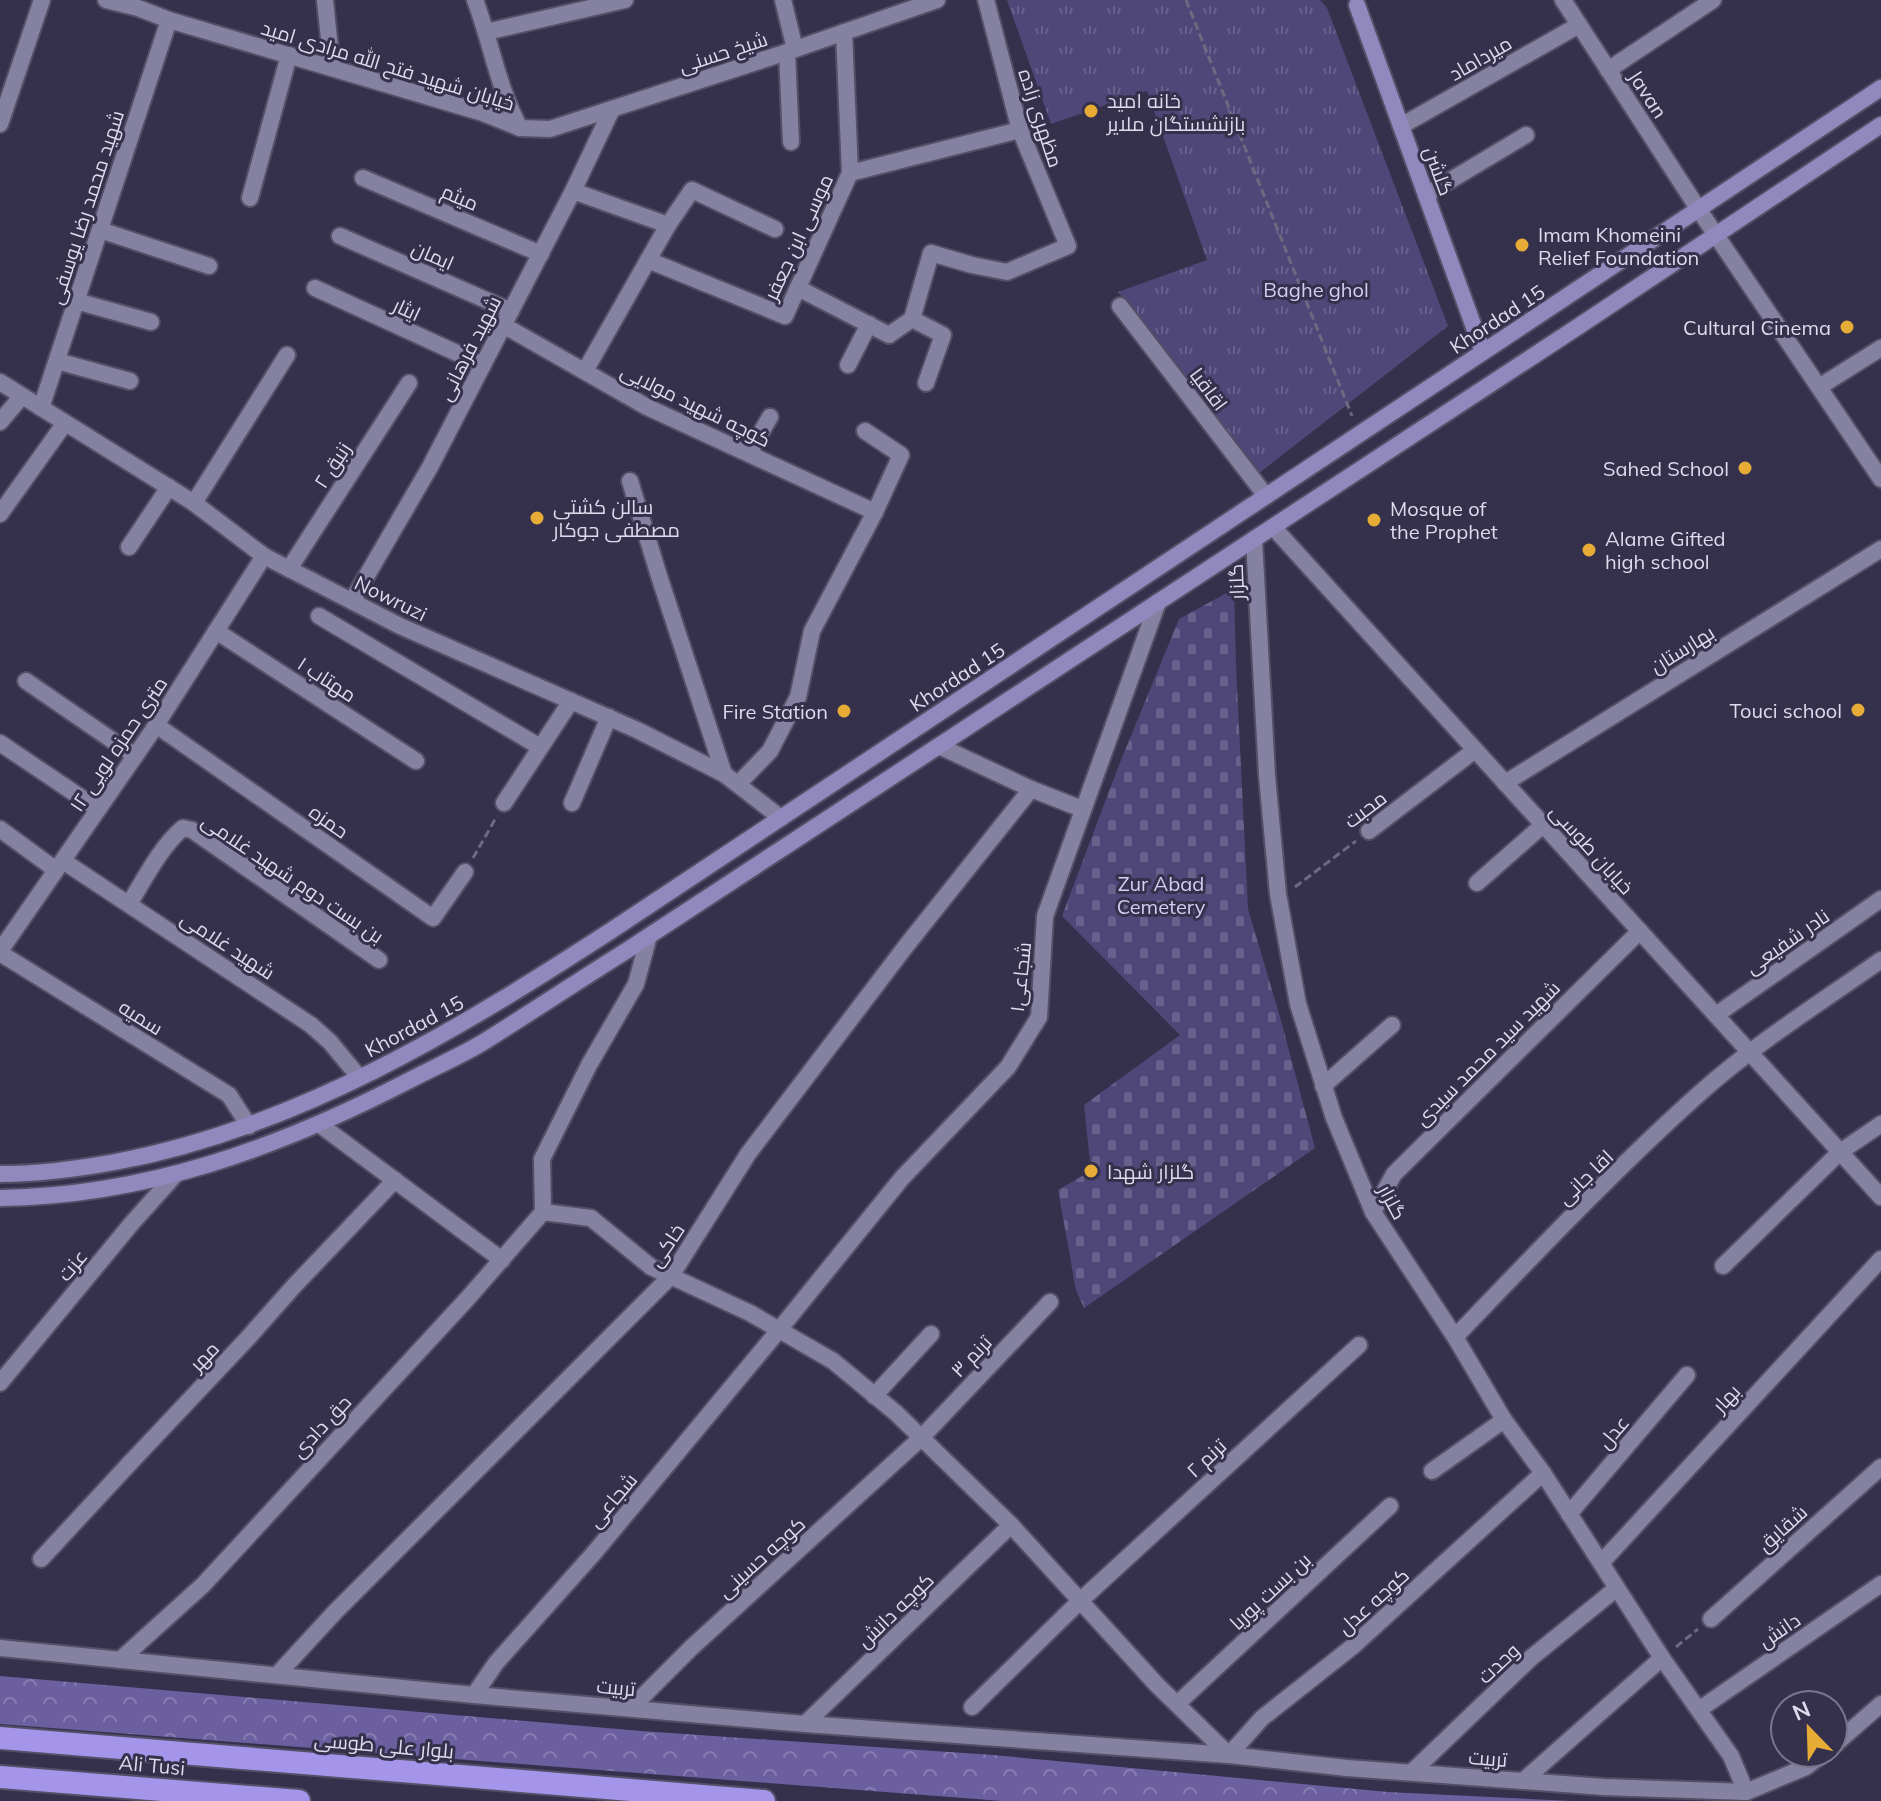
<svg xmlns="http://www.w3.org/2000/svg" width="1881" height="1801" viewBox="0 0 1881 1801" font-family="Mulish,Cairo,sans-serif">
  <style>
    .forest { fill: url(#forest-crowns) }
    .cemetery { fill: url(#cemetery-stones) }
    .park { fill: url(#park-tufts) }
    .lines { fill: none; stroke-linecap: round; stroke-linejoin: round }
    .minor-casing { stroke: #534f66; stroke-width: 20 }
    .tertiary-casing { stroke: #534f66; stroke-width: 20 }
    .secondary-casing { stroke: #534f66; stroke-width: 20 }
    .trunk-casing { stroke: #534f66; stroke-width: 26 }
    .path { stroke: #6c6981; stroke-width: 3; stroke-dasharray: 8 4; stroke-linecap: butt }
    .minor { stroke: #8581a1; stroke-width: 16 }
    .tertiary { stroke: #8581a1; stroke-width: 16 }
    .secondary { stroke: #9188bd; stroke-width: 16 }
    .trunk { stroke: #a495ea; stroke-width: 22 }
    .poi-dot { fill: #e6ac36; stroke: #35314c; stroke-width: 3 }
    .labels { text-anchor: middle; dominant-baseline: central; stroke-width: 6; stroke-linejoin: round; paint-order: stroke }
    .street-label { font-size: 20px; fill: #dddbed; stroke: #35314c }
    .poi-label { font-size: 20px; fill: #dddbed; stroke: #35314c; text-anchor: start }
    .park-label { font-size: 20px; fill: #d2cdf3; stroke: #35314c }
  </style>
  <defs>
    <pattern id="forest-crowns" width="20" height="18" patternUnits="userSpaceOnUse" patternTransform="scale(2)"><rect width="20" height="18" fill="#6b5f9f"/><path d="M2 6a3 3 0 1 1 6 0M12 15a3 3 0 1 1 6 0" fill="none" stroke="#877db1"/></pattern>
    <pattern id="cemetery-stones" width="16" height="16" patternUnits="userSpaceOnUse" patternTransform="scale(2)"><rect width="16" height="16" fill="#504779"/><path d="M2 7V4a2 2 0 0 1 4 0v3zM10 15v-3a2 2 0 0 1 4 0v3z" fill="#69618c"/></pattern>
    <pattern id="park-tufts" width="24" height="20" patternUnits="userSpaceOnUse" patternTransform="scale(2)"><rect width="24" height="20" fill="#504779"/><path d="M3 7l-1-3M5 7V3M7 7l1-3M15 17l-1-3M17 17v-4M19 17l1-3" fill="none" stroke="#69618c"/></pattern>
  </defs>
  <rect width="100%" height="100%" fill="#35314c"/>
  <polygon class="forest" points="0,1676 641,1731 993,1755 1388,1792 1571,1801 1002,1801 0,1724"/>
  <polygon class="cemetery" points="1234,589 1236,666 1248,909 1280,1017 1315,1148 1084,1308 1076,1290 1058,1190 1091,1171 1084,1105 1180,1035 1062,916 1119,765 1179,619"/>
  <polygon class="park" points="1007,0 1320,0 1327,8 1448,326 1259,473 1118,292 1207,260 1147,91 1051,124"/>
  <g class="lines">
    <defs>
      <g id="minor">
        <polyline points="106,0 138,8 169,20 483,113 520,128"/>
        <polyline points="325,0 332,68"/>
        <polyline points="783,0 795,49"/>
        <polyline points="486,32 625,0"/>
        <polyline points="787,52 791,142"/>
        <polyline points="1608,70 1713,0"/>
        <polyline points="0,124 42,0"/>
        <polyline points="1401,126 1579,25"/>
        <polyline points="850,173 1020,130"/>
        <polyline points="363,178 541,254"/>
        <polyline points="573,191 668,225 585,371"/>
        <polyline points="1426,195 1526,135"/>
        <polyline points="250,198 289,55"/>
        <polyline points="668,225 692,190 775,229"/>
        <polyline points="100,230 209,266"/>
        <polyline points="340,236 511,311"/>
        <polyline points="648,260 785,316 850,173 844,32"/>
        <polyline points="315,288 483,365"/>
        <polyline points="798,288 889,335 912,319 931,253 972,265 1007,272 1068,246 1020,130 986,0"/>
        <polyline points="76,301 151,322"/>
        <polyline points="1120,306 1266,496"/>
        <polyline points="912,319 943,335 926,383"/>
        <polyline points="503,325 647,407 875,512"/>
        <polyline points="57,361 130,381"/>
        <polyline points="848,365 869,324"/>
        <polyline points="1819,387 1881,348"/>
        <polyline points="41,408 169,20"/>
        <polyline points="0,422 22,396"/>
        <polyline points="749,453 770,417"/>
        <polyline points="630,481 659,576 724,774"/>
        <polyline points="194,503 287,355"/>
        <polyline points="0,514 65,423"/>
        <polyline points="1254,539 1267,776 1278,894 1298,1004 1334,1118 1373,1212 1455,1337 1504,1420 1543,1473 1662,1658 1731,1756 1746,1792"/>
        <polyline points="129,547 169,487"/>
        <polyline points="289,569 409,383"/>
        <polyline points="352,601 430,467 573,191 612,109"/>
        <polyline points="319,616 540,747"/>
        <polyline points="216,631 416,761"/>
        <polyline points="26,681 135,756"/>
        <polyline points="156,725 433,918 465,872"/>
        <polyline points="0,743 98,809"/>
        <polyline points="939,746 1031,789 1082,809"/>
        <polyline points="1505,783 1881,549"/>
        <polyline points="738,784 770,751 798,697 812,631 875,512 901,455 865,431"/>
        <polyline points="504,803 571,701"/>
        <polyline points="572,803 609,717"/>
        <polyline points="0,829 56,870"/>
        <polyline points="1369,831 1475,750"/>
        <polyline points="63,861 311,1025 330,1042 359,1077"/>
        <polyline points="1477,883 1543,825"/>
        <path d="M129 904C144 880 161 846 183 828L192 830 379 960"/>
        <polyline points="0,951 151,733 264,556"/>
        <polyline points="0,953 229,1095 249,1126"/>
        <polyline points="1716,1015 1881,899"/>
        <polyline points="1323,1086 1392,1025"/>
        <polyline points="319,1124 502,1260"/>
        <polyline points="543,1212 591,1218 651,1267 750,1313 833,1361 896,1413 1011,1525 1157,1685 1229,1755 1262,1718 1352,1647 1543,1473"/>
        <polyline points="543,1212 542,1159 589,1065 636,984 649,936"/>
        <polyline points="1373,1212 1394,1174 1640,931"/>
        <polyline points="1723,1266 1840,1152 1881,1124"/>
        <path d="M1455 1337C1535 1254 1614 1170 1700 1093 1756 1043 1820 1003 1881 960"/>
        <polyline points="0,1383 132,1223 176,1174"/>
        <polyline points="874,1396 931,1334"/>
        <polyline points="1432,1471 1504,1420"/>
        <polyline points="1569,1514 1687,1375"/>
        <polyline points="41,1559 130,1463 247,1339 294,1286 395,1180"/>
        <polyline points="1601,1563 1881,1259"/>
        <polyline points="1711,1619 1881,1467"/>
        <polyline points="0,1648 474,1695 805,1724 1229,1755 1347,1768 1604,1787 1746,1792 1806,1767 1824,1753"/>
        <polyline points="120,1660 203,1585 468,1298 543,1212"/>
        <polyline points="277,1675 335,1612 671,1276 748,1154 906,946 1031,789"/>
        <polyline points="474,1695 496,1663 594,1553 779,1330 902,1178 1008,1067 1039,1017 1045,916 1158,602"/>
        <polyline points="1177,1704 1390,1506"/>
        <polyline points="972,1707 1080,1601 1359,1345"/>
        <polyline points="631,1708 691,1648 921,1438 1050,1302"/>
        <polyline points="1700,1709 1881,1584"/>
        <polyline points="805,1724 1011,1525"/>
        <polyline points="1833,1746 1881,1704"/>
        <polyline points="1412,1772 1532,1657 1617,1588"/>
        <polyline points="1523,1781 1662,1658"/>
      </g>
      <g id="tertiary">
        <path d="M475 0C491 42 498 88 520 128L550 129 787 52 937 0"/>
        <polyline points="1563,0 1699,210 1881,479"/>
        <polyline points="0,382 194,503 264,556 400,626 637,730 724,774 781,818"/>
        <polyline points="1273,527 1881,1197"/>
      </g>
      <g id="secondary">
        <polyline points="1357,5 1483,352"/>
        <path d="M0 1174C38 1174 77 1169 115 1162 297 1128 458 1030 612 930L1881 88"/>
        <path d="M0 1198C146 1196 278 1148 406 1082 431 1069 458 1057 482 1043 530 1013 578 981 626 951L1579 326 1881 125"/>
      </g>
      <g id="trunk">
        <polyline points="0,1738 764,1801"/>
        <polyline points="0,1777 299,1801"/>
      </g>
    </defs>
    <use href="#minor" class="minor-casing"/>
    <use href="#tertiary" class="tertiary-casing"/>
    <use href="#secondary" class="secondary-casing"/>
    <use href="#trunk" class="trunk-casing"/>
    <g class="path">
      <polyline points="1186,0 1352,416"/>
      <polyline points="473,858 497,816"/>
      <polyline points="1295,887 1356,841"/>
      <polyline points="1676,1647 1698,1629"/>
    </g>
    <use href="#minor" class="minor"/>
    <use href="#tertiary" class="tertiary"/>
    <use href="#secondary" class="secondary"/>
    <use href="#trunk" class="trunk"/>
  </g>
  <g class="poi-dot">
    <circle cx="1091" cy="111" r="8"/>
    <circle cx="1522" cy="245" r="8"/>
    <circle cx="1847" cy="327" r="8"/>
    <circle cx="1745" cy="468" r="8"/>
    <circle cx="537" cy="518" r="8"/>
    <circle cx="1374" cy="520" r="8"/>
    <circle cx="1589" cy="550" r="8"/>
    <circle cx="1858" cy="710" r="8"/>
    <circle cx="844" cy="711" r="8"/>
    <circle cx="1091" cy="1171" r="8"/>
  </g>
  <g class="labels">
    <g class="street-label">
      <text transform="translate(723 52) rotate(-18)">شیخ حسنی</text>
      <text transform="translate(1480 58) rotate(-30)">میرداماد</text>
      <text transform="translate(388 65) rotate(17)">خیابان شهید فتح الله مرادی امید</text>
      <text transform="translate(1648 94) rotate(57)">Javan</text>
      <text transform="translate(1041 118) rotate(72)">مظهری زاده</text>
      <text transform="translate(1439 171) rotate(70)">گلشن</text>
      <text transform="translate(460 197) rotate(23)">میثم</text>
      <text transform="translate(86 207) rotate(-72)">شهید محمد رضا یوسفی</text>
      <text transform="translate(798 237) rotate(-65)">موسی ابن جعفر</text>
      <text transform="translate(433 255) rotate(24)">ایمان</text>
      <text transform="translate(407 309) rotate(25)">ایثار</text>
      <text transform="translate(1497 319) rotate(-33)">Khordad 15</text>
      <text transform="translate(469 348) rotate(-63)">شهید فرهانی</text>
      <text transform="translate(1209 389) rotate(53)">اقاقیا</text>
      <text transform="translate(696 405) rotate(26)">کوچه شهید مولایی</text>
      <text transform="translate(332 465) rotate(-57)">زنبق ۲</text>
      <text transform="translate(1236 582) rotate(-92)">گلزار</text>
      <text transform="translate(391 598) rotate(26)">Nowruzi</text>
      <text transform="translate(1682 649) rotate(-32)">بهارستان</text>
      <text transform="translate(957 677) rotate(-33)">Khordad 15</text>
      <text transform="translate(327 679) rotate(33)">مهتاب ۱</text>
      <text transform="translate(118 744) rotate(-56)">۱۲ متری حمزه لویی</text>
      <text transform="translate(1365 809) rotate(-37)">محبت</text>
      <text transform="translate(329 821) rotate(35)">حمزه</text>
      <text transform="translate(1592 849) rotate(48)">خیابان طوسی</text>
      <text transform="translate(293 878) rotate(34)">بن بست دوم شهید غلامی</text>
      <text transform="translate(1787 941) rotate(-35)">نادر شفیعی</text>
      <text transform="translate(228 945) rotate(33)">شهید غلامی</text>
      <text transform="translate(1020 977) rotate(-84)">شجاعی۱</text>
      <text transform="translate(141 1017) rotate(32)">سمیه</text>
      <text transform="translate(414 1026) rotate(-28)">Khordad 15</text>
      <text transform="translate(1487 1053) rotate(-45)">شهید سید محمد سیدی</text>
      <text transform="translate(1585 1177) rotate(-44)">اقا جانی</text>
      <text transform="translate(1393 1202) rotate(62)">گلزار</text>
      <text transform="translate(666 1245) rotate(-56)">خاکی</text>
      <text transform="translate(72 1265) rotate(-50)">عزت</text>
      <text transform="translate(204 1356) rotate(-46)">مهر</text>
      <text transform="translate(971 1356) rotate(-46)">ترنم ۳</text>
      <text transform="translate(1726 1398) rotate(-47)">بهار</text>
      <text transform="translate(321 1426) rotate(-47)">حق دادی</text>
      <text transform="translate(1613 1432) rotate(-50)">عدل</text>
      <text transform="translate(1206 1458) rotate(-43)">ترنم ۲</text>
      <text transform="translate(612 1500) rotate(-50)">شجاعی</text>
      <text transform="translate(1782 1528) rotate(-42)">شقایق</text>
      <text transform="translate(761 1557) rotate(-42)">کوچه حسینی</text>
      <text transform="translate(1270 1591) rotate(-43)">بن بست پوریا</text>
      <text transform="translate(1373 1601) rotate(-42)">کوچه عدل</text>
      <text transform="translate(895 1610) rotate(-44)">کوچه دانش</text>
      <text transform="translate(1779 1630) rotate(-34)">دانش</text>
      <text transform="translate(1498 1663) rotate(-43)">وحدت</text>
      <text transform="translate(616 1687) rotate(5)">تربیت</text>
      <text transform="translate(384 1745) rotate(5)">بلوار علی طوسی</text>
      <text transform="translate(1488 1758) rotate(4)">تربیت</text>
      <text transform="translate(152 1765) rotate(5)">Ali Tusi</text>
    </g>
    <g class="poi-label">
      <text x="1107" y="100">خانه امید<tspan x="1107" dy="23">بازنشستگان ملایر</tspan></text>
      <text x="1538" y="234">Imam Khomeini<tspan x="1538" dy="23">Relief Foundation</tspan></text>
      <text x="1831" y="327" text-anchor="end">Cultural Cinema</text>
      <text x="1729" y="468" text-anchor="end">Sahed School</text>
      <text x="553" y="506">سالن کشتی<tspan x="553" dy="23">مصطفی جوکار</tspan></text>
      <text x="1390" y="508">Mosque of<tspan x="1390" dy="23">the Prophet</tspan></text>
      <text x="1605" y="538">Alame Gifted<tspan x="1605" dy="23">high school</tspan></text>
      <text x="1842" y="710" text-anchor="end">Touci school</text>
      <text x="828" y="711" text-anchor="end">Fire Station</text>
      <text x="1107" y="1171">گلزار شهدا</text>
    </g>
    <g class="park-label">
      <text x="1316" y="289">Baghe ghol</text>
      <text x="1161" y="883">Zur Abad<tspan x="1161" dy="23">Cemetery</tspan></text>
    </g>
  </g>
  <g transform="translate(1809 1729) rotate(337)"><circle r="38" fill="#35314c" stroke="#78758c" stroke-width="2"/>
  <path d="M0-6L14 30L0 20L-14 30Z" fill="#e6ac36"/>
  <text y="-12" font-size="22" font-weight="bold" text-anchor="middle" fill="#dddbed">N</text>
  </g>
</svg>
